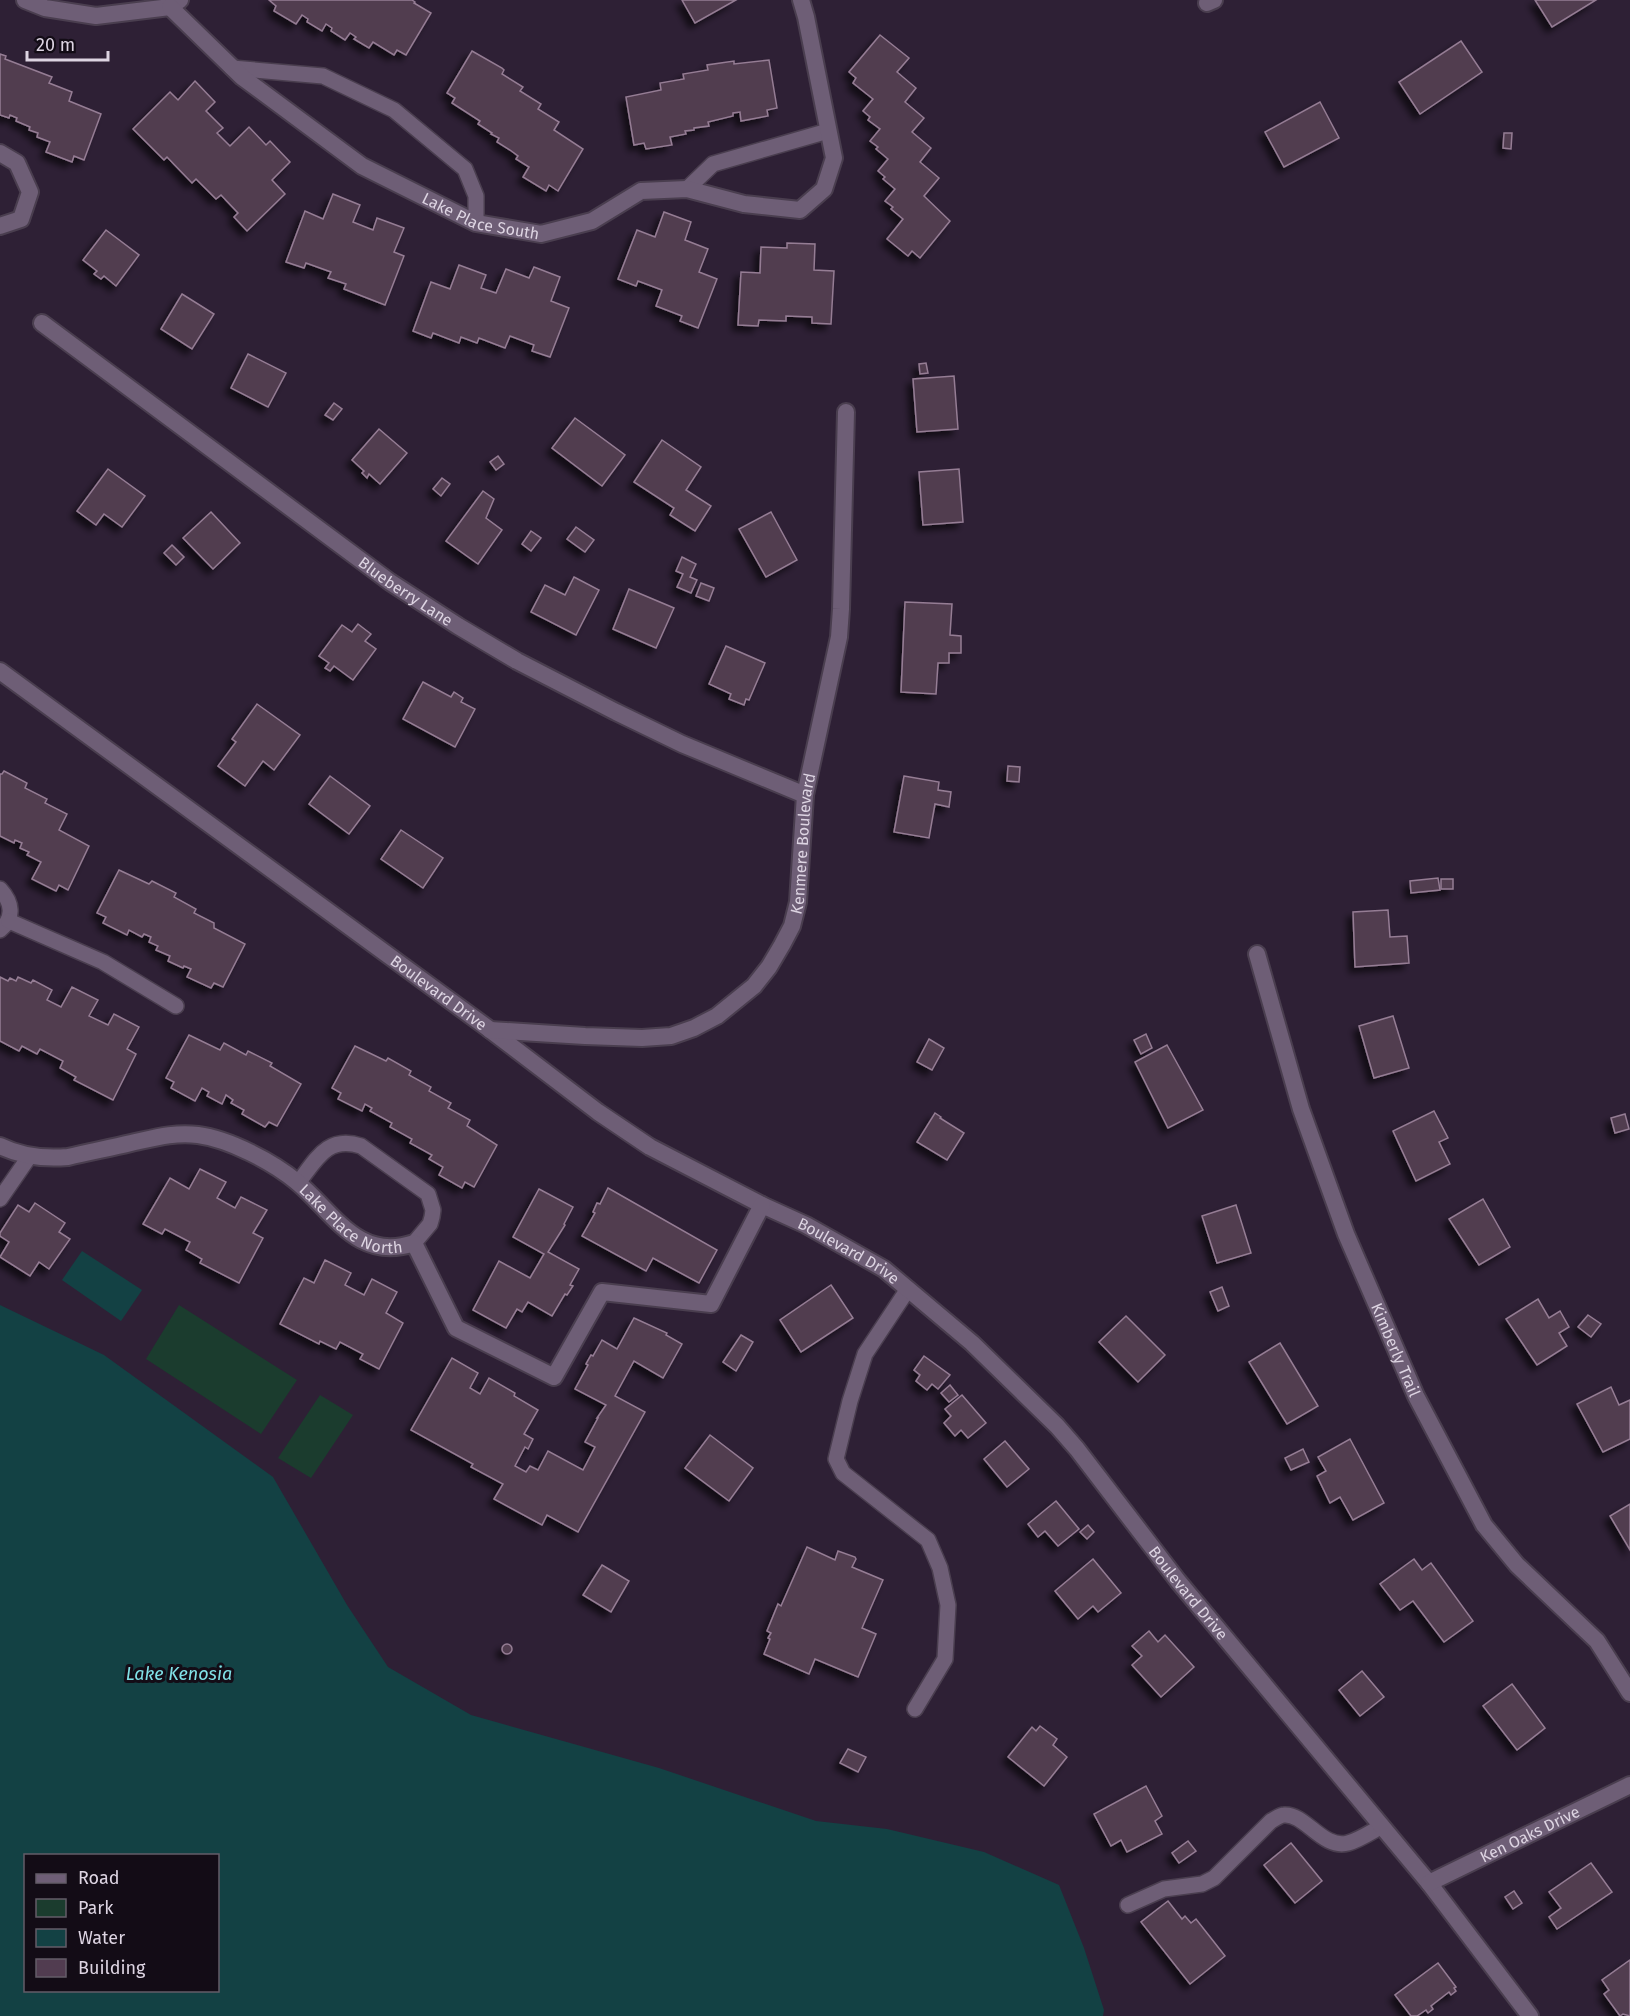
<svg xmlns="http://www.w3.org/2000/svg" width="1630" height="2016" viewBox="0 0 1630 2016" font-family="'Fira Sans',sans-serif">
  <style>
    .green { fill: #1b3c2e }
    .water { fill: #134144; fill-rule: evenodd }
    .building { fill: #513c50; stroke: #957d94; stroke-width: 1.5; filter: url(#shadow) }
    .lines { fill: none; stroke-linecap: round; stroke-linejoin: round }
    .service-casing { stroke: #4a3e4f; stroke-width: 18 }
    .minor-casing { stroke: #4a3e4f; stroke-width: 20 }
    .service { stroke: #6e5e76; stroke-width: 15 }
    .minor { stroke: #6e5e76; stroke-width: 16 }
    .labels { text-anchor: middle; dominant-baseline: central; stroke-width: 6; stroke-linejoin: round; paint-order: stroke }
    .street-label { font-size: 16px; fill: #ddd4e2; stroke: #130c16 }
    .water-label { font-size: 18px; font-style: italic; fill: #81e1e7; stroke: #130c16 }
  </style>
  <defs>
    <filter id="shadow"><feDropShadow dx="-5.5" dy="5.5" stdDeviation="3" flood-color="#0009"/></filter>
  </defs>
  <rect width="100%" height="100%" fill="#2e2035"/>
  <g class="green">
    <polygon points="179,1305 297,1380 261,1434 146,1359"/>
    <polygon points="320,1395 353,1415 311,1478 278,1458"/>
  </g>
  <g class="water">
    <polygon points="82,1251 142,1290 121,1321 62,1280"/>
    <path d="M0 1305 104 1355 273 1477 347 1605 388 1667 471 1715 659 1768 816 1821 887 1829 984 1852 1059 1885 1084 1948 1104 2010 1103 2016H0ZM26 1856H218V1990H26Z"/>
  </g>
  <g class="building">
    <polygon points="269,0 412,0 415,2 414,3 431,13 406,55 397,50 394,55 373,42 369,48 354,39 356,37 350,33 345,40 331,31 332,28 326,24 322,31 307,22 308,19 302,15 296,24 274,11 276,6"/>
    <polygon points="682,0 736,0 695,23"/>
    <polygon points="1535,0 1596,0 1552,27"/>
    <polygon points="880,35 909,58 897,72 916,88 905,102 924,118 912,132 931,148 920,162 939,178 924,196 950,221 920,258 912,251 908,256 887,239 903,219 891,209 893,207 885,201 895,189 883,179 885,177 878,171 888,159 876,149 878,147 870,141 880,129 868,120 870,117 863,111 873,99 853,83 856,78 849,72"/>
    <polygon points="1461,41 1482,72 1420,114 1399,82"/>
    <polygon points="472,51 502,68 504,70 502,74 523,87 520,91 541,104 538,109 559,122 554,130 583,149 558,191 549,185 546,191 523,177 529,167 516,159 518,156 510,150 497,142 499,138 491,134 492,133 478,124 480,121 452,103 455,98 447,93"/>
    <polygon points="0,54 6,56 5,59 52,77 49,83 72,92 69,101 101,114 84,160 74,156 72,162 46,152 50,142 37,137 38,133 29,130 30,127 16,121 17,118 10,115 9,118 0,115"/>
    <polygon points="769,60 777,108 767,110 768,116 741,121 740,112 733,113 733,116 708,122 709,126 694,128 694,130 685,131 686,134 670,137 672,145 646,149 644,143 634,145 626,97 661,90 660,83 684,79 683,74 708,70 707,65 734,61 734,64"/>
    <polygon points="195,81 215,102 206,111 223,128 217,133 230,146 249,127 266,145 270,141 290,162 272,180 285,194 247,231 234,217 238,213 221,195 216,199 196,179 192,183 167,157 164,160 133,129 170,92 178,100"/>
    <polygon points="1320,102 1339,138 1284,167 1265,132"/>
    <polygon points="1504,133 1512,133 1511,149 1503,148"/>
    <polygon points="333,194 360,205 353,222 373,230 377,218 404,228 394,252 404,256 385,305 344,289 346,284 328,278 331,272 306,263 304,268 286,262 305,211 323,219"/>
    <polygon points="664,212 691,222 685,240 708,249 699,272 717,279 698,328 680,321 682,316 656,306 662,290 638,281 636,286 618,279 637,230 655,237"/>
    <polygon points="106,230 139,255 116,286 104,276 101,279 94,274 97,271 83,260"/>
    <polygon points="787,243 815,244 814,270 834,271 831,324 812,323 812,317 786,316 786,321 759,320 758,326 738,325 741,272 760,273 761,247 787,248"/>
    <polygon points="459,265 486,275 481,288 496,293 506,269 529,278 534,267 560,277 551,301 569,308 550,357 532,351 534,345 510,336 505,348 479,338 477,343 461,337 459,343 433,333 431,338 413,331 431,282 450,289"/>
    <polygon points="182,294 214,314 192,349 161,329"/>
    <polygon points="248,354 286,373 268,407 231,388"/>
    <polygon points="926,363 928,373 920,374 919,364"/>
    <polygon points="954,376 958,429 917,432 913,379"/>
    <polygon points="334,403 342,409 333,420 325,415"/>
    <polygon points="575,418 625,455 602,486 552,448"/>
    <polygon points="379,429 407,453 380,484 369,474 367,478 362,473 364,471 352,460"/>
    <polygon points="662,440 701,467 686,490 711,506 695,531 670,515 674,508 634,482"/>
    <polygon points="498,456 504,464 496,470 490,462"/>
    <polygon points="108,469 145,496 122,527 104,514 96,525 77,511"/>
    <polygon points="959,469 963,522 923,525 919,472"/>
    <polygon points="442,478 450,484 441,496 433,489"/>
    <polygon points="483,491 494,499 486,518 502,530 478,564 446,541"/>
    <polygon points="211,512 240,543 213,569 183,538"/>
    <polygon points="771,512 797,560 766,577 739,529"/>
    <polygon points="576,527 594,540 585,552 567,539"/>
    <polygon points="531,531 541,538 531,551 522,544"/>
    <polygon points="172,545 184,557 176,565 164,553"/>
    <polygon points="682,557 696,564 690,577 697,580 691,593 677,587 683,574 676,571"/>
    <polygon points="574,577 599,590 576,635 531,612 545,585 565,595"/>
    <polygon points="701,583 714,588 709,601 696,596"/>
    <polygon points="629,589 674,608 656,648 613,629"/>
    <polygon points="905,602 952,604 950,635 961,636 961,653 949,653 949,663 938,663 936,694 901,692"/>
    <polygon points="358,624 371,634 365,641 376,649 353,680 334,666 330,671 325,668 329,663 319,656 342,625 352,632"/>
    <polygon points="726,646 765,663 749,700 746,699 744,705 729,699 731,694 709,684"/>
    <polygon points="423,682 451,697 454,692 463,698 461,702 475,709 455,747 403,719"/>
    <polygon points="257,704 300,735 274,770 263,761 245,786 218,766 236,742 232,739"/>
    <polygon points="1008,766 1020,767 1019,782 1007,781"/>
    <polygon points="4,771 27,783 25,788 47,799 45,803 67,814 59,830 89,846 68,890 59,885 56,891 32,879 41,862 27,855 29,852 20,848 22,843 15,840 14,843 0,836 0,774 2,774"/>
    <polygon points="330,776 370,806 349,834 309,804"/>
    <polygon points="904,776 939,782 938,790 951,792 949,807 935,804 929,838 894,832"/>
    <polygon points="401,830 443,858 423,888 381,859"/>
    <polygon points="119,870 149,884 152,881 176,893 174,897 196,909 194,913 214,923 214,928 245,944 223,987 214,983 211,988 187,977 191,969 184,966 183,968 168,961 170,956 156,950 158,946 149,942 151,937 144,934 142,937 129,930 127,935 103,923 106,917 97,913"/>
    <polygon points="1438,878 1440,890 1411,893 1410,881"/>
    <rect x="1441" y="879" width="12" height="10"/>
    <polygon points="1388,910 1390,937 1407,936 1409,963 1355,967 1353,912"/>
    <polygon points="0,977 8,981 10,978 16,981 18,977 31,983 33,980 52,990 47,1000 61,1007 72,987 98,1000 89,1016 108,1025 114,1014 139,1027 127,1049 136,1054 113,1100 74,1080 76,1077 60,1068 63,1061 40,1049 37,1054 22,1046 19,1051 0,1041"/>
    <polygon points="1393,1016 1409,1068 1374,1078 1359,1026"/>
    <polygon points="1146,1034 1152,1048 1141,1054 1134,1040"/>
    <polygon points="189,1035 220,1050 224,1043 246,1055 248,1051 272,1063 270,1066 301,1084 277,1126 269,1122 265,1127 242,1114 244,1110 231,1103 233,1100 226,1095 222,1104 207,1096 209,1092 202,1088 195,1101 171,1088 174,1082 166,1078"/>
    <polygon points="929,1039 944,1048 932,1070 917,1062"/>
    <polygon points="1167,1045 1203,1110 1168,1128 1135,1062"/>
    <polygon points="355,1046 386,1061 388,1058 411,1071 409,1075 431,1087 429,1091 451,1103 448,1108 470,1120 467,1126 497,1145 474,1187 465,1182 462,1188 439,1175 443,1167 429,1159 432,1155 410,1143 412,1139 390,1127 392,1123 370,1111 372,1108 365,1104 362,1111 338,1099 341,1093 332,1088"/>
    <polygon points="1434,1111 1448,1138 1439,1142 1450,1164 1416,1181 1393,1131"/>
    <polygon points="935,1113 941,1117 940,1118 964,1133 947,1160 917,1142"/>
    <polygon points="1625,1114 1629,1129 1615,1133 1611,1118"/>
    <polygon points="200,1169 226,1182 217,1198 235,1208 241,1197 267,1210 253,1233 263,1238 239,1283 200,1263 202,1259 186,1250 190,1242 165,1229 162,1234 143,1224 170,1178 189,1189"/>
    <polygon points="608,1188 717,1250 699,1283 653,1258 646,1271 582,1236 595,1213 593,1212 597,1203 600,1204"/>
    <polygon points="539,1189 573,1207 564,1224 565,1225 548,1252 579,1269 570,1285 573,1286 567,1295 565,1294 552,1316 528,1302 522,1312 517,1309 506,1328 473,1310 499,1261 530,1278 544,1254 513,1237"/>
    <polygon points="1483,1199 1510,1247 1479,1265 1449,1219"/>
    <polygon points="35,1203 65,1223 59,1232 70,1239 49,1269 39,1262 30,1276 0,1257 9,1242 0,1236 0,1233 18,1205 29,1212"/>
    <polygon points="1236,1205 1251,1253 1217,1263 1202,1216"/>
    <polygon points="325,1260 351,1273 345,1285 364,1295 372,1279 397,1292 386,1313 403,1323 379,1369 360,1359 363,1354 340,1342 336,1349 320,1341 319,1344 280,1324 304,1278 314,1283"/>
    <polygon points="831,1285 853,1318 801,1352 780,1320"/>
    <polygon points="1222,1287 1229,1306 1218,1311 1210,1292"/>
    <polygon points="1538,1299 1549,1318 1560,1311 1569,1327 1559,1333 1567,1346 1537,1365 1506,1319"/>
    <polygon points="1588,1315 1601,1324 1591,1337 1578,1327"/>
    <polygon points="1126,1316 1165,1355 1138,1382 1099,1342"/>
    <polygon points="634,1318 667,1333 666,1335 682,1344 663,1378 634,1361 615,1396 645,1412 578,1532 547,1515 542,1525 494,1499 503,1484 471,1467 473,1464 411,1430 452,1358 478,1373 470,1388 480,1394 489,1378 515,1393 514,1396 538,1410 524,1434 533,1439 528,1449 525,1447 515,1466 526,1472 530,1466 538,1470 548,1451 583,1470 595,1447 585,1442 598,1418 597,1418 606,1405 575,1389 588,1365 586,1364 591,1355 593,1356 602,1340 617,1349"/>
    <polygon points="741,1335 753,1342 736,1371 723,1362"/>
    <polygon points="1280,1343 1318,1406 1287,1424 1249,1362"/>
    <polygon points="924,1356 950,1375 938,1389 932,1384 927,1390 916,1381 920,1375 914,1370"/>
    <polygon points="950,1385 958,1395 949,1402 941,1393"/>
    <polygon points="1611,1387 1619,1405 1630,1400 1630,1439 1603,1452 1577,1404"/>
    <polygon points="962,1395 986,1423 968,1438 961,1430 955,1436 944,1423 951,1416 945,1409"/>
    <polygon points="710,1435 753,1468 729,1501 685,1468"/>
    <polygon points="1350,1439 1384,1503 1353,1520 1340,1497 1330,1503 1317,1476 1326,1471 1318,1457"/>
    <polygon points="1005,1441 1029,1469 1007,1487 984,1459"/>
    <polygon points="1303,1449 1309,1462 1291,1470 1285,1458"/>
    <polygon points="1056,1501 1079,1529 1058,1546 1045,1531 1038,1537 1028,1524"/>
    <polygon points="1630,1504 1630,1550 1610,1516"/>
    <polygon points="1088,1525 1094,1532 1087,1539 1080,1532"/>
    <polygon points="807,1547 835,1560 838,1551 855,1557 856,1559 852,1567 883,1580 862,1628 876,1634 858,1677 815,1659 809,1674 764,1654 770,1639 768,1638 771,1633 767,1631 778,1604 781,1606"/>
    <polygon points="1093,1559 1121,1593 1098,1612 1093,1606 1078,1619 1055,1591"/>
    <polygon points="1414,1559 1422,1570 1431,1563 1473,1621 1444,1642 1413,1601 1400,1610 1380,1584"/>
    <polygon points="602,1565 629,1581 611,1612 583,1595"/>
    <polygon points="1149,1631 1158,1642 1165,1635 1194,1667 1161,1697 1132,1665 1142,1656 1132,1646"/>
    <circle cx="507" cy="1649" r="5"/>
    <polygon points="1362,1671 1384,1697 1360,1716 1339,1690"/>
    <polygon points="1512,1684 1545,1728 1517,1750 1483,1706"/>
    <polygon points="1040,1726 1057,1739 1053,1745 1067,1757 1044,1786 1008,1757 1032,1727 1036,1731"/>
    <polygon points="848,1749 866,1757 858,1772 840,1763"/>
    <polygon points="1146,1786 1162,1816 1155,1821 1162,1834 1127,1852 1121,1840 1111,1846 1094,1814"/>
    <polygon points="1188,1841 1196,1851 1179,1863 1172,1853"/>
    <polygon points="1291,1843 1322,1881 1295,1903 1264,1865"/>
    <polygon points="1591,1863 1612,1892 1557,1929 1549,1917 1561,1908 1549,1892"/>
    <polygon points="1514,1891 1522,1903 1513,1909 1505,1897"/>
    <polygon points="1168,1901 1182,1919 1185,1916 1191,1923 1196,1919 1225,1956 1190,1984 1141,1922"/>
    <polygon points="1630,1960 1630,2016 1623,2014 1620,2016 1604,1994 1609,1990 1602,1980"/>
    <polygon points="1438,1963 1456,1987 1454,1988 1456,1991 1451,1995 1449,1992 1431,2006 1433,2009 1428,2013 1426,2010 1417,2016 1411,2016 1395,1995"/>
  </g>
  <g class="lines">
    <defs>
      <g id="service">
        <polyline points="232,68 323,76 394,110 465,169 476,196 476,223"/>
        <polyline points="687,189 713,164 828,131"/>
        <path d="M0 889C12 902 15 918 0 930"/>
        <polyline points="9,921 103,962 176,1006"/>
        <path d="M298 1183C316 1160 327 1135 361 1146L428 1194 433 1210 432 1217 430 1224 414 1243"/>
        <polyline points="0,1199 29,1157"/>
        <polyline points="908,1289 865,1354 850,1401 836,1459 843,1473 928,1540 940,1568 948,1605 945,1659 915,1709"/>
        <path d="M1128 1905 1164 1889 1202 1884 1214 1878 1271 1821C1275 1819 1280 1815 1284 1815 1305 1813 1323 1850 1348 1843 1359 1840 1371 1832 1382 1826"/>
      </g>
      <g id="minor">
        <polyline points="25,0 45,8 96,16 170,7 180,0"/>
        <polyline points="1207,3 1214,0"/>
        <path id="s1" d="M170 7 242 77 362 166 476 223 541 234 592 221 641 191 687 189 744 204 800 210 824 189 834 158 806 17 801 0"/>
        <polyline points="0,153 17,163 30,192 21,219 0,226"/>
        <path id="s2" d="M42 323 390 582 458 626 517 661 616 712 682 744 805 795"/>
        <path id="s3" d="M0 671 489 1029 598 1112 650 1147 762 1205 806 1225 884 1269 972 1343 1057 1426 1077 1449 1178 1581 1429 1883 1530 2016"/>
        <path id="s4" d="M1257 954 1301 1109 1346 1234 1416 1396 1484 1525 1517 1565 1597 1641 1630 1693"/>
        <path id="s5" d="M490 1030 585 1036 642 1038 671 1036 694 1028 717 1016 754 986 769 967 782 945 792 926 798 902 805 795 839 637 841 609 846 412"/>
        <path id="s6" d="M0 1146C22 1157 44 1159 68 1157 89 1152 110 1148 131 1143 154 1138 174 1132 198 1135 229 1139 273 1162 297 1182 334 1213 358 1262 414 1243L456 1328 554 1377 602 1292 711 1304 762 1205"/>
        <path id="s7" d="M1429 1883 1630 1785"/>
      </g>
    </defs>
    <use href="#service" class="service-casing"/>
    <use href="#minor" class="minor-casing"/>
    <use href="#service" class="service"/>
    <use href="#minor" class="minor"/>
  </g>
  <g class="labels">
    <g class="street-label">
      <text stroke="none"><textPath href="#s1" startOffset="380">Lake Place South</textPath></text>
      <text stroke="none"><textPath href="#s2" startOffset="452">Blueberry Lane</textPath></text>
      <text stroke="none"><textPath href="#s5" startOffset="434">Kenmere Boulevard</textPath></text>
      <text stroke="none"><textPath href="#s3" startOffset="544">Boulevard Drive</textPath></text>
      <text stroke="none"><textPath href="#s6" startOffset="381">Lake Place North</textPath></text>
      <text stroke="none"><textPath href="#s3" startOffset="1030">Boulevard Drive</textPath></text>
      <text stroke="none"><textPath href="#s4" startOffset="420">Kimberly Trail</textPath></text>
      <text stroke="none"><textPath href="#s3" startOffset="1516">Boulevard Drive</textPath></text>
      <text stroke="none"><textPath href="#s7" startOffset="112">Ken Oaks Drive</textPath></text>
    </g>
    <g class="water-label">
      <text x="179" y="1674">Lake Kenosia</text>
    </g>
  </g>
  <rect x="24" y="1854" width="195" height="138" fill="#130c16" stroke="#645c68" stroke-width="1.5"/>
  <rect x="36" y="1874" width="30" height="9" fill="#6e5e76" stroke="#645c68" stroke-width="1.5"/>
  <text x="78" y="1884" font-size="18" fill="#ddd4e2">Road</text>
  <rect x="36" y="1899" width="30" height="18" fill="#1b3c2e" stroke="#645c68" stroke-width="1.5"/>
  <text x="78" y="1914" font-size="18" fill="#ddd4e2">Park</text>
  <rect x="36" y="1929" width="30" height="18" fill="#134144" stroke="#645c68" stroke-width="1.5"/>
  <text x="78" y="1944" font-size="18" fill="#ddd4e2">Water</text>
  <rect x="36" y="1959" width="30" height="18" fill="#513c50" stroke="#645c68" stroke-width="1.5"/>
  <text x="78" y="1974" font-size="18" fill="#ddd4e2">Building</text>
  <path d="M27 51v9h81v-9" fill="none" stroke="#ddd4e2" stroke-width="3"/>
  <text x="36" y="51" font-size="18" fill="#ddd4e2" stroke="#130c16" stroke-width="4.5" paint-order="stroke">20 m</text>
</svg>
